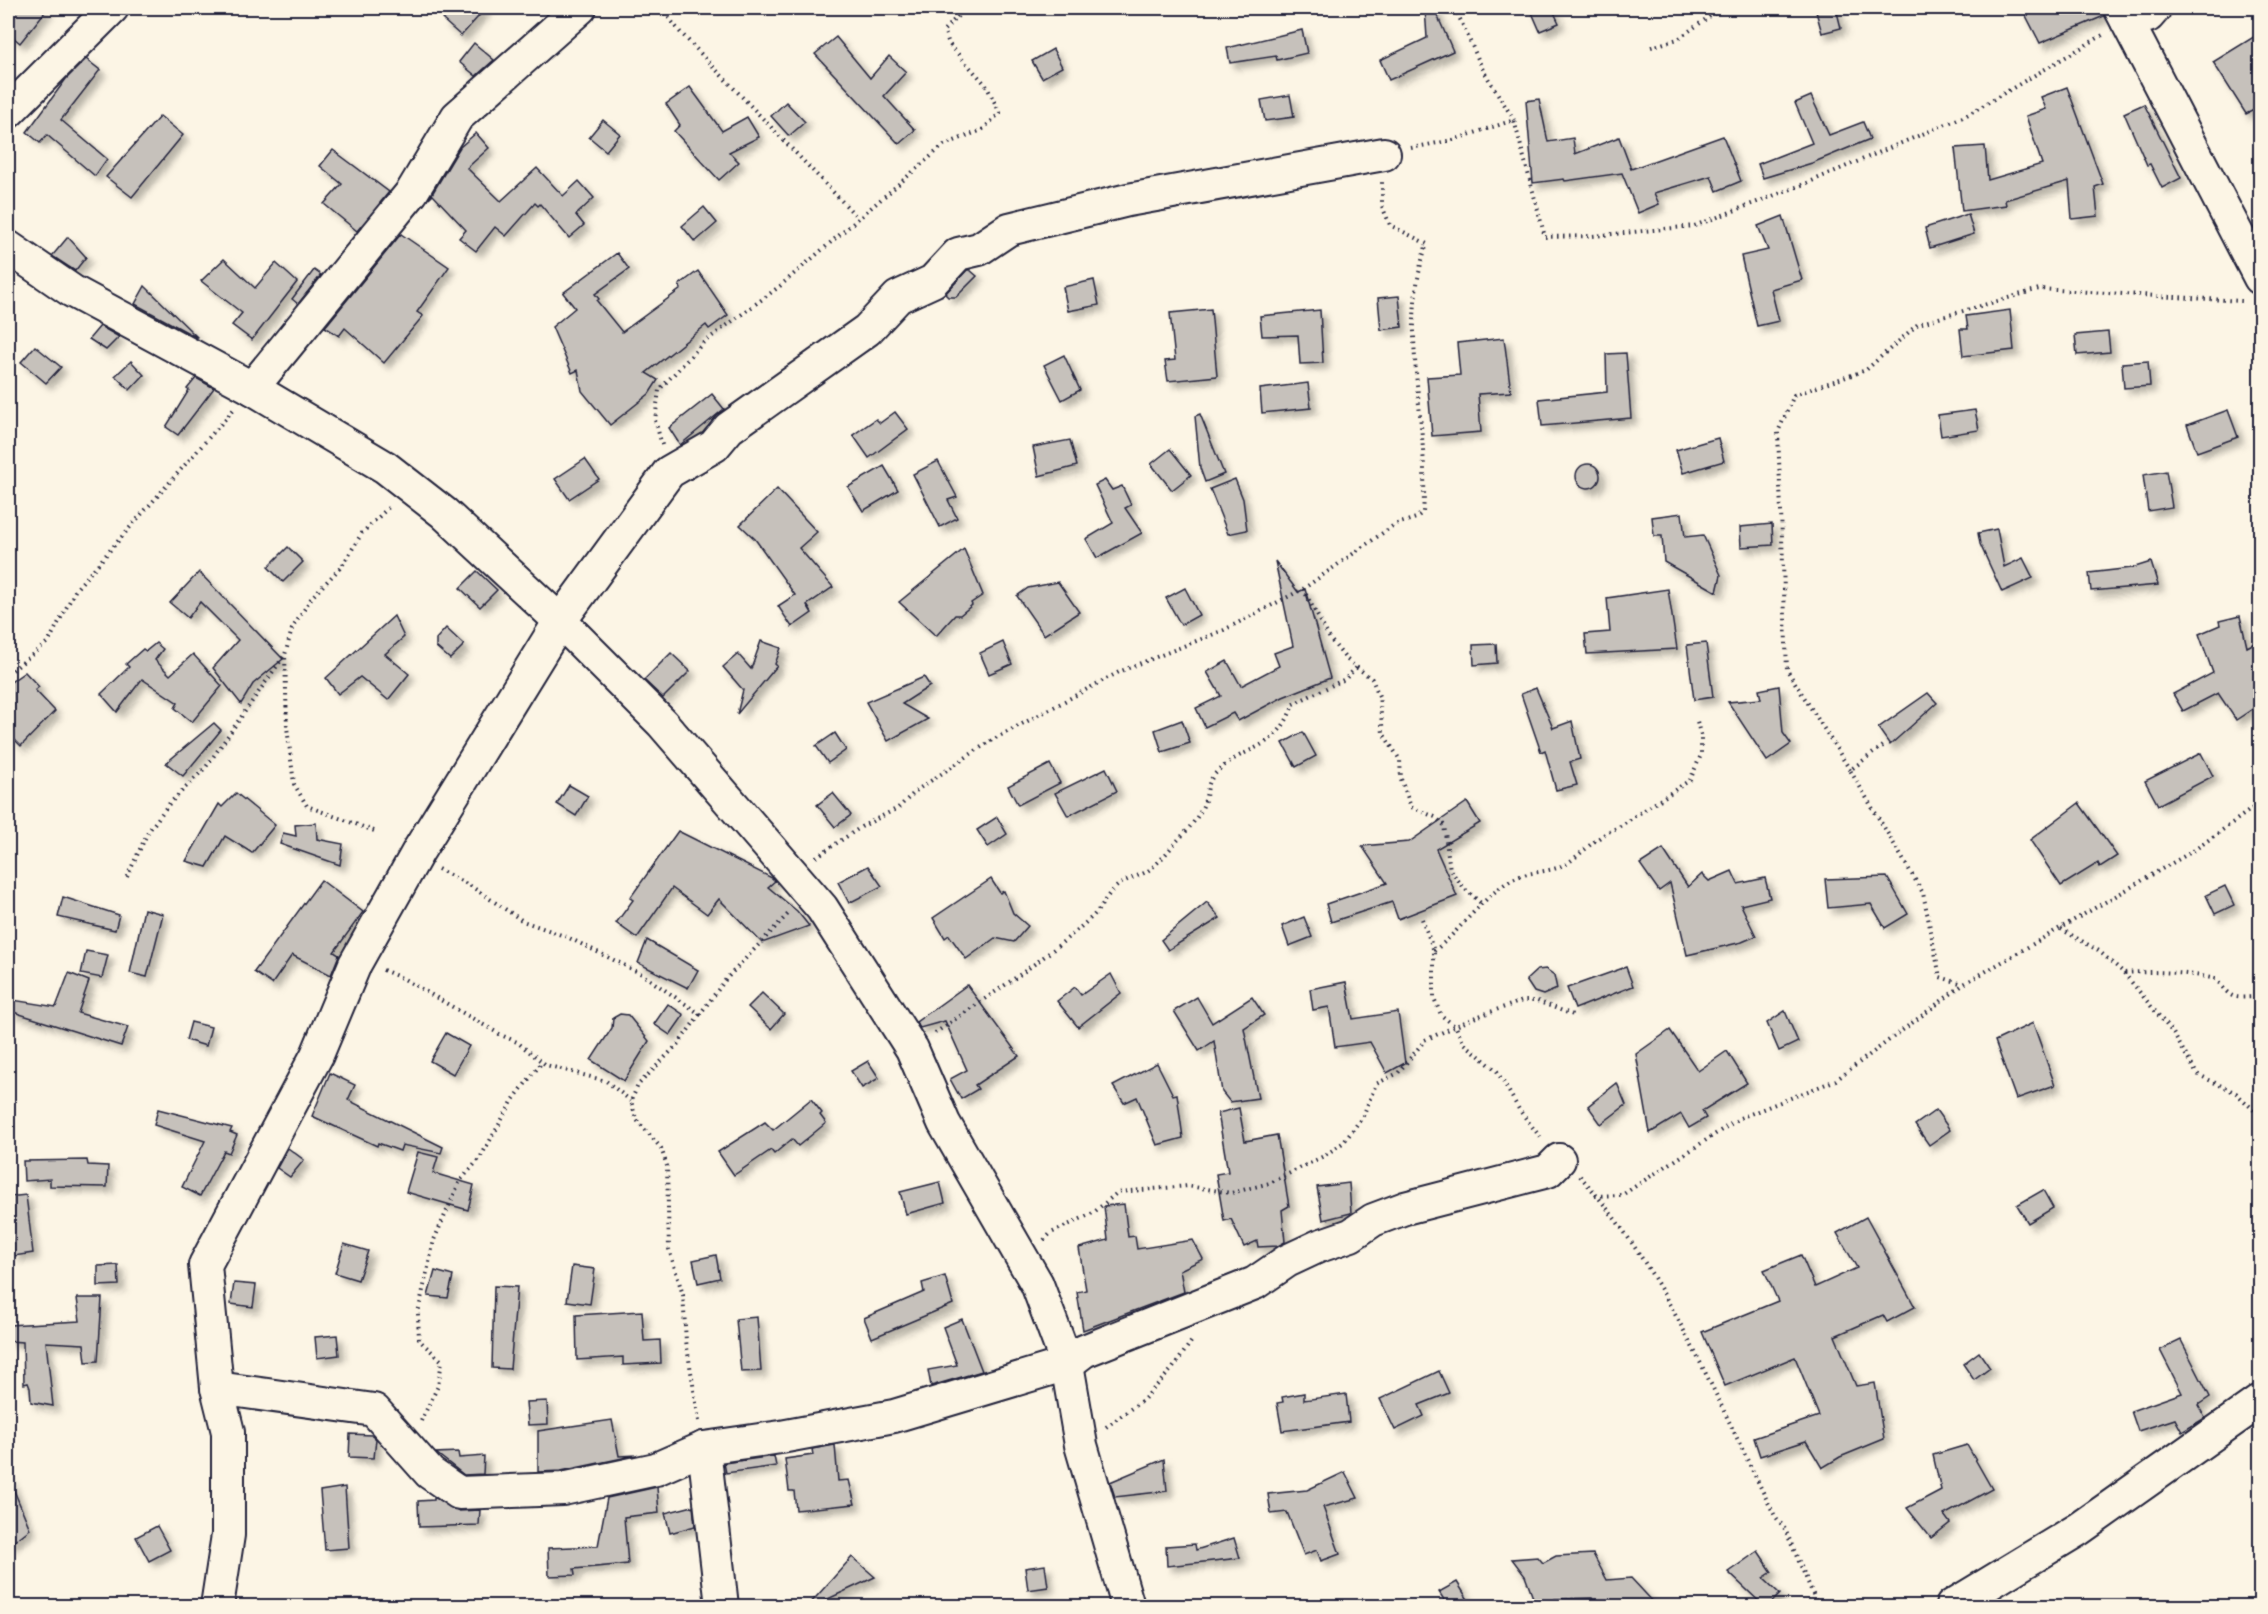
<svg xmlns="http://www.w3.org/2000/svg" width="2268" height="1614" viewBox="0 0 2268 1614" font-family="Caveat,sans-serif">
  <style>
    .building { fill: #c6c1bb; stroke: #22223b; stroke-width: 1.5; filter: url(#shadow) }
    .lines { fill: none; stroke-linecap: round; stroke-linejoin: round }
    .minor-casing { stroke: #22223b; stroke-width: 36 }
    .path { stroke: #22223b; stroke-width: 4; stroke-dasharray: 1.5 4.5; stroke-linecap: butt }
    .minor { stroke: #fcf5e5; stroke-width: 32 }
  </style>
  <defs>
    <filter id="shadow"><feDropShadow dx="5.5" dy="5.5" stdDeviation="3" flood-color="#0004"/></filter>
  </defs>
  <rect width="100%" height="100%" fill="#fcf5e5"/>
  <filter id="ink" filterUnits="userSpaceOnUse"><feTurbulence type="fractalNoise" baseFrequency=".0167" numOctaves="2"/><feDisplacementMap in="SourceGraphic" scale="12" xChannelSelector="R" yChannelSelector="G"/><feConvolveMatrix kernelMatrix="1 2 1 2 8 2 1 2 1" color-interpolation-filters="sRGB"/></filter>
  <g filter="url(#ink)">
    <g class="building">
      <polygon points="17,8 48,8 20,43 8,33 8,19"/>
      <polygon points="455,8 486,8 461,36 443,20"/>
      <polygon points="1425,8 1434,8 1453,51 1389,80 1380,60 1427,38"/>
      <polygon points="1530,8 1552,8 1559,23 1540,31"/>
      <polygon points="1815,8 1836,8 1841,28 1822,33"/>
      <polygon points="2022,8 2102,8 2104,16 2040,43"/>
      <polygon points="1302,30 1307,53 1277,60 1276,56 1230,63 1227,48"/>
      <polygon points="2260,33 2260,107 2246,114 2213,62"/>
      <polygon points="836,37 870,78 889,56 906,72 884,96 915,130 899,144 815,54"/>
      <polygon points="474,43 494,60 476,76 459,62"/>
      <polygon points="1053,49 1062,67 1042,78 1032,61"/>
      <polygon points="86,59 100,70 61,120 107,159 95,176 47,135 40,143 27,132 66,79"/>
      <polygon points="690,87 722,131 747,117 759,137 729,152 739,162 719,180 674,131 680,125 666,104"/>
      <polygon points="2067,87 2103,184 2095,187 2098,216 2072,219 2069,181 2005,200 2006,205 1962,211 1955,148 1985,146 1988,180 2042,164 2026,116 2046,109 2041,97"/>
      <polygon points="1290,95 1294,117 1265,121 1261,100"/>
      <polygon points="1811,96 1829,135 1863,122 1870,139 1812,163 1763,178 1758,164 1812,143 1795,103"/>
      <polygon points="1539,99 1548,142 1573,138 1575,154 1619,137 1631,169 1723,136 1741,181 1717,191 1711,176 1654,193 1659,204 1638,213 1622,173 1565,181 1564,179 1533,183 1526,101"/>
      <polygon points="786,102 805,122 789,136 771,116"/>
      <polygon points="2144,104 2181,178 2162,188 2150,164 2147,165 2124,113"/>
      <polygon points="160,116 183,135 132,197 106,177"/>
      <polygon points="603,120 620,134 606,151 589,137"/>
      <polygon points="476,133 489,148 467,168 501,201 537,168 563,196 579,181 594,198 576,215 584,225 569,238 540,204 538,206 535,203 506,236 495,227 476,251 459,238 466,230 433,195 429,199 460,147"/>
      <polygon points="333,150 389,192 357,231 324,204 342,184 320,166"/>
      <polygon points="704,207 717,223 695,242 682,226"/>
      <polygon points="1968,214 1974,234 1930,248 1925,228"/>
      <polygon points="1783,216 1802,280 1771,289 1779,321 1757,326 1741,256 1768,250 1758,226"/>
      <polygon points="401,234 449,267 417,312 423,316 384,363 345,328 339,336 325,327"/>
      <polygon points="68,237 86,257 75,271 52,256"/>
      <polygon points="617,253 629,269 595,294 599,299 597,301 622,332 681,289 679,285 698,271 728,315 709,329 706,325 646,373 658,380 649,394 610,425 582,391 578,370 572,373 552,327 575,308 563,293"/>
      <polygon points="224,259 255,288 276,263 297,282 252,340 232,325 242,313 201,281"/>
      <polygon points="314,270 321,275 298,304 292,299"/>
      <polygon points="967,270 970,270 977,276 956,297 948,297 945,294"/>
      <polygon points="1094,280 1099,305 1068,311 1063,287"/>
      <polygon points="145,286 197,337 196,337 135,304"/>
      <polygon points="1399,296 1402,327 1381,330 1378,298"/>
      <polygon points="1211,309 1217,376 1168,381 1165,361 1175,360 1170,313"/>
      <polygon points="1320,310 1323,363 1300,364 1298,335 1262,336 1260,316"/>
      <polygon points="2010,310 2014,350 1963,356 1960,329 1968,329 1966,316"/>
      <polygon points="100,326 119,337 106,350 89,339"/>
      <polygon points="2108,332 2110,352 2077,355 2075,335"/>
      <polygon points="1504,338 1511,392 1478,394 1481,432 1432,436 1427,377 1460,375 1457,343"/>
      <polygon points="35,346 61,367 46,383 21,362"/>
      <polygon points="1626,353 1631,418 1542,426 1539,399 1607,392 1606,354"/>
      <polygon points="1064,355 1080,390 1062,400 1044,365"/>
      <polygon points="131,361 144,375 130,390 115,376"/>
      <polygon points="2148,361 2150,386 2124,388 2122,363"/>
      <polygon points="196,378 214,388 178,435 166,427 189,390 187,389"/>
      <polygon points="1308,383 1311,408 1262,413 1260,389"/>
      <polygon points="712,394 724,409 680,445 669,428"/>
      <polygon points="1975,410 1979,430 1941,436 1938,415"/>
      <polygon points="2228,410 2238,437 2197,452 2187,425"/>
      <polygon points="895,412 908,429 869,458 853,435 876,419 880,423"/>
      <polygon points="1200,414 1224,474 1205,482 1200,468 1195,416"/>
      <polygon points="1718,438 1724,461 1683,473 1676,450"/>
      <polygon points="1070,440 1077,466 1039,476 1033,447"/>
      <polygon points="1170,449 1191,475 1172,490 1151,464"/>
      <polygon points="585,459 599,479 569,499 555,479"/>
      <polygon points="938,461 957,497 948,500 957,518 940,527 913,474"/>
      <circle cx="1588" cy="476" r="12"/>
      <polygon points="884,466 898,490 863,511 848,487"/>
      <polygon points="2166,471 2172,507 2148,511 2143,475"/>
      <polygon points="1235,479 1243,499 1247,530 1228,534 1210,489"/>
      <polygon points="1105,480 1112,490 1122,486 1131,505 1125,508 1142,533 1097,558 1086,539 1113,523 1095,485"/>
      <polygon points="777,489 817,532 799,548 833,587 807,605 812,613 792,627 778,606 795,595 755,539 740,525"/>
      <polygon points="1682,513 1685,537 1703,535 1721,575 1717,592 1664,562 1662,536 1654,536 1652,517"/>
      <polygon points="1772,524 1773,545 1741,547 1740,527"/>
      <polygon points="1997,529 2004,567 2023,558 2033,578 2002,592 1980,544 1978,533"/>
      <polygon points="288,547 303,562 283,582 268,567"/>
      <polygon points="964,549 983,595 971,603 972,605 960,615 955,615 936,636 899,602"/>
      <polygon points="1275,561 1298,592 1305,589 1330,678 1283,697 1238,721 1233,713 1205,727 1196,708 1221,696 1207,672 1227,661 1241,686 1279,666 1274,653 1293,646"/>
      <polygon points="2151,562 2158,585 2091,591 2089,573 2132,568"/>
      <polygon points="477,571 497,590 480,607 460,588"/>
      <polygon points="199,572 283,659 253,684 241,704 213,668 238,640 200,602 188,618 170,603"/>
      <polygon points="1058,582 1079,612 1044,635 1017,596 1028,588"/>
      <polygon points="1185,588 1199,615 1181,625 1166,598"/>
      <polygon points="1668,589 1677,649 1587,654 1585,634 1610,632 1607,598"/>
      <polygon points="394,616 404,637 385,654 409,674 388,700 360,677 338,694 326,678"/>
      <polygon points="2240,616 2247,647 2260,640 2260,704 2236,720 2218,693 2183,711 2173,694 2213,673 2199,634 2220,625 2219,621"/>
      <polygon points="446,628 464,645 450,659 436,647 436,639"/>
      <polygon points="761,641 781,648 775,664 777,666 737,714 743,690 723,667 738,654 751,669"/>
      <polygon points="1003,642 1012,664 989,674 980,653"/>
      <polygon points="156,643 163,649 155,660 170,675 193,654 222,686 192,722 175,708 178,703 142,679 117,712 101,694 129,667 126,664 143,649 146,651"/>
      <polygon points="1706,643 1713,697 1694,700 1687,645"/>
      <polygon points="1496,644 1497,663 1474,665 1473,645"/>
      <polygon points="671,653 690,671 663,698 644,680"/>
      <polygon points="25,672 39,687 35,690 55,711 21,746 8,733 8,684"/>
      <polygon points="924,677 930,686 902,704 928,719 888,741 866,702"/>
      <polygon points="1779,686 1783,733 1791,744 1767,761 1728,702 1761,699 1759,690"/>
      <polygon points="1536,688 1553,728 1572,721 1580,759 1570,762 1577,785 1556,790 1545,750 1541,752 1521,694"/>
      <polygon points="1928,693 1937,703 1890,745 1878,728"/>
      <polygon points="1182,720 1190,743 1162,752 1155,730"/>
      <polygon points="214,723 221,730 183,776 166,763"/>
      <polygon points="1303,732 1316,756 1296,767 1283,743"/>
      <polygon points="835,733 846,750 828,763 816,746"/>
      <polygon points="2201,753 2213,776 2158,805 2145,781"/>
      <polygon points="1050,764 1060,783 1018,805 1008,786"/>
      <polygon points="1106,768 1117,791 1068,816 1055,793"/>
      <polygon points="569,785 588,796 576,816 557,804"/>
      <polygon points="236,793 275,825 252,853 225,836 207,867 186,861 219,804 222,807"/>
      <polygon points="833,793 851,815 835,827 817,805"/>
      <polygon points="1467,802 1480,823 1436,849 1457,896 1398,919 1392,902 1331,922 1326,904 1387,883 1362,846 1409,842"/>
      <polygon points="2079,803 2117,856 2100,867 2098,863 2061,886 2030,840"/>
      <polygon points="997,817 1007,834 988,847 977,830"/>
      <polygon points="316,823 317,839 343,844 340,865 280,844 283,833 296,836 295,825"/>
      <polygon points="678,831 772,878 775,881 768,887 797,911 809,926 762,943 719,899 707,914 672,888 637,938 616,923 633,900 630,898"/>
      <polygon points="1663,849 1688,887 1702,874 1709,881 1732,871 1738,884 1765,878 1770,898 1741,905 1756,936 1742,942 1687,955 1670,883 1659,891 1640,864"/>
      <polygon points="868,866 882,886 849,903 838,882"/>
      <polygon points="1887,877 1908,914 1885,928 1871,904 1828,908 1825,879"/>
      <polygon points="991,879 1000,893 1004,891 1013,913 1028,926 1014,942 995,938 966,959 949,935 945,938 933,918"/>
      <polygon points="321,880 363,912 334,952 339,955 331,975 292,955 272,984 254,972"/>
      <polygon points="2225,886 2234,905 2215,914 2206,895"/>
      <polygon points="63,897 119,915 115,930 58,917"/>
      <polygon points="1207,902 1220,918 1168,950 1161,940"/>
      <polygon points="144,909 163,914 147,977 130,973"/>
      <polygon points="1304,917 1312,937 1289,946 1282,926"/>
      <polygon points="647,940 698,970 688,988 638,963"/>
      <polygon points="86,951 108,955 102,978 81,974"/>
      <polygon points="1626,967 1633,986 1575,1009 1567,988"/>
      <polygon points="1546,969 1554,975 1557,989 1543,995 1534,992 1526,980 1537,970"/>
      <polygon points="69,973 89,981 78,1013 128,1027 121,1046 10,1011 13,1000 56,1007"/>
      <polygon points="1111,974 1121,993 1078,1027 1057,1001 1075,987 1081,995"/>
      <polygon points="1346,982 1353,1019 1398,1012 1405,1063 1387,1073 1370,1042 1335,1047 1329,1007 1313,1010 1310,989"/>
      <polygon points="967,985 1019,1056 975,1085 978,1089 961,1099 950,1079 967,1070 945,1021 920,1028 916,1022"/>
      <polygon points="762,993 784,1014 771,1029 748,1007"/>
      <polygon points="1197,997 1212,1023 1252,997 1264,1015 1244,1028 1258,1098 1230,1102 1222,1092 1214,1041 1199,1051 1174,1011"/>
      <polygon points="668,1004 684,1015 670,1035 654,1024"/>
      <polygon points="1785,1011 1798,1042 1779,1051 1767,1023"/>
      <polygon points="620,1014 628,1015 649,1041 624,1081 591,1060 612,1028 613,1018"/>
      <polygon points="191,1022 211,1027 206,1046 186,1040"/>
      <polygon points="2033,1023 2055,1085 2016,1099 1995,1041"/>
      <polygon points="1670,1030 1698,1071 1727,1051 1747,1083 1702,1111 1706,1118 1689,1128 1681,1114 1650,1133 1636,1054"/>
      <polygon points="446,1033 469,1046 453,1074 430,1061"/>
      <polygon points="868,1061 879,1078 862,1088 851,1071"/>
      <polygon points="1157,1063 1173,1095 1177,1094 1183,1138 1157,1145 1137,1097 1124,1103 1113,1086"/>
      <polygon points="330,1073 355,1085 348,1100 443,1147 441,1153 402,1145 400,1151 378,1143 377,1146 312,1116"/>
      <polygon points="1617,1083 1626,1105 1601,1124 1588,1106"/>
      <polygon points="811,1099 822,1113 820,1115 826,1123 798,1146 792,1139 774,1154 771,1150 734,1175 718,1152 765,1122 773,1130"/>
      <polygon points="1239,1108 1245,1141 1277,1135 1289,1206 1282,1210 1285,1242 1278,1246 1258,1247 1257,1241 1244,1247 1231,1219 1224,1221 1216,1174 1228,1172 1218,1113"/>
      <polygon points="158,1109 232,1128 230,1132 237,1135 229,1153 224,1151 200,1196 182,1187 205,1141 154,1125"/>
      <polygon points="1936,1110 1950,1130 1929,1145 1915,1125"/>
      <polygon points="288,1148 304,1160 290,1177 277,1168"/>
      <polygon points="418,1152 438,1157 433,1173 474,1185 468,1210 406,1192"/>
      <polygon points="87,1160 88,1165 108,1166 107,1187 50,1186 50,1179 24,1181 23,1161"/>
      <polygon points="940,1182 945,1203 906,1214 900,1192"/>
      <polygon points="1349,1183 1351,1213 1323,1220 1317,1187"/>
      <polygon points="2043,1190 2053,1208 2028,1223 2017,1205"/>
      <polygon points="26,1195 33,1253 14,1256 8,1197"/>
      <polygon points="1124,1204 1128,1237 1135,1236 1137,1249 1193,1240 1203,1259 1180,1270 1184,1292 1083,1330 1077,1292 1086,1290 1079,1248 1108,1240 1104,1206"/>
      <polygon points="1866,1217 1915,1307 1887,1322 1883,1315 1835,1336 1856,1386 1875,1383 1884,1439 1840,1457 1822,1468 1806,1441 1760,1456 1754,1438 1819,1416 1795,1357 1725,1386 1702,1332 1778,1301 1764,1270 1801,1255 1815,1287 1857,1268 1837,1233"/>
      <polygon points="344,1244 368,1251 358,1280 335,1273"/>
      <polygon points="716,1255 720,1278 698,1283 693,1260"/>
      <polygon points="118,1265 119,1285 98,1286 98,1266"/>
      <polygon points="572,1266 595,1269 590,1304 567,1301"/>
      <polygon points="435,1271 453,1276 448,1298 428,1296"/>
      <polygon points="945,1276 953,1304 872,1338 864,1318 924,1292 922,1283"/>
      <polygon points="234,1283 256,1285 253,1307 231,1304"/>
      <polygon points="494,1286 517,1287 510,1369 492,1368"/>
      <polygon points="77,1298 102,1298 98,1361 86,1362 84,1344 46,1342 53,1406 31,1402 30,1388 28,1383 24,1384 23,1342 8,1341 8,1325 80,1321"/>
      <polygon points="642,1311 644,1341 660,1340 661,1363 623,1365 623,1357 577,1360 576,1315"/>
      <polygon points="757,1317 761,1371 741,1372 736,1319"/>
      <polygon points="962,1319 982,1371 931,1386 928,1370 957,1365 943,1327"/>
      <polygon points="337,1335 339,1355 317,1358 315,1337"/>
      <polygon points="2181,1340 2210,1397 2198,1405 2205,1418 2182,1432 2175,1419 2138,1431 2131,1411 2182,1393 2160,1350"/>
      <polygon points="1979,1352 1990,1368 1974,1380 1963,1364"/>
      <polygon points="1439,1371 1449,1393 1419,1405 1424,1416 1395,1430 1380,1399"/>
      <polygon points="1304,1393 1304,1400 1346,1394 1349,1422 1282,1431 1277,1403 1283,1402 1282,1397"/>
      <polygon points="547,1401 548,1424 528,1425 526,1402"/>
      <polygon points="612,1420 619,1456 637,1455 561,1471 538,1472 538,1431"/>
      <polygon points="350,1434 372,1435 376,1439 374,1458 349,1457"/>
      <polygon points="835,1445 838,1481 849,1480 855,1504 796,1510 794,1491 789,1491 785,1459 813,1455 812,1449"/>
      <polygon points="1967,1445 1992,1489 1944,1515 1950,1523 1931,1538 1907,1508 1941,1490 1933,1455"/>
      <polygon points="458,1452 459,1458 484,1456 483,1474 464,1475 436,1453"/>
      <polygon points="774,1456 776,1466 726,1473 724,1463"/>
      <polygon points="1164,1459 1167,1491 1115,1497 1110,1482"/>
      <polygon points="1345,1472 1358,1498 1323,1507 1340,1554 1321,1561 1317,1550 1304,1555 1287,1512 1271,1514 1268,1494 1307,1490"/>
      <polygon points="8,1476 30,1529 8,1546"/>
      <polygon points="345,1487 349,1548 325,1550 320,1491"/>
      <polygon points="657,1487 659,1513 624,1517 628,1564 574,1569 575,1575 549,1576 548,1548 598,1546 607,1498"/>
      <polygon points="434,1497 459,1511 480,1510 479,1525 419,1527 418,1501 434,1500"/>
      <polygon points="693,1506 695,1526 670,1533 665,1513"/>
      <polygon points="157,1526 170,1550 149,1561 136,1537"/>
      <polygon points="1234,1538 1240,1558 1167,1566 1166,1546 1195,1544 1196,1550"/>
      <polygon points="1758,1551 1772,1572 1763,1578 1780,1594 1768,1606 1764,1606 1728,1572"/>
      <polygon points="1593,1554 1607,1580 1631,1578 1657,1606 1595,1606 1592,1598 1555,1599 1557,1606 1536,1606 1525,1576 1512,1559 1538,1557 1543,1563 1556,1556"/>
      <polygon points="852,1557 875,1577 813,1606 808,1606"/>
      <polygon points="1045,1565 1048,1587 1028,1590 1025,1568"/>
      <polygon points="1457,1582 1472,1606 1448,1606 1439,1592"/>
    </g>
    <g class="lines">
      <defs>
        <g id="minor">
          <polyline points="2120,8 2260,278"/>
          <polyline points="2127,21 2148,16 2155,8"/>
          <polyline points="8,112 112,8"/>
          <polyline points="8,247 72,291 252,388 385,467 444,513 560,621 662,723 822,908 912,1049 944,1123 1037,1284 1067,1364 1081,1445 1128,1606"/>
          <polyline points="252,388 412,192 457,117 580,8"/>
          <polyline points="217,1388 374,1410 430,1473 459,1493 563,1489 656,1469 704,1448 781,1437 894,1416 1067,1364 1084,1351 1255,1283 1287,1261 1319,1246 1351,1235 1373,1220 1405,1208 1548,1171 1559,1160"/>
          <polyline points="704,1448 722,1606"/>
          <polyline points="217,1606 228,1535 228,1432 217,1388 205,1265 317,1055 355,964 419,850 560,621 669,472 714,446 729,428 867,330 898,297 933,281 958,254 979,249 1009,229 1128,200 1384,154"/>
          <polyline points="1952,1606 2079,1529 2260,1401"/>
        </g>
      </defs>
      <use href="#minor" class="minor-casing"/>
      <g class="path">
        <polyline points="661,8 680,32 857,217"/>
        <polyline points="1455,8 1483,70 1514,120"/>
        <polyline points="1651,47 1678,39 1713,14 1733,8"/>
        <polyline points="1411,148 1453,140 1514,120 1545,237 1593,236 1694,226 1807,183 1965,116 2103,35"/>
        <polyline points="662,445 655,420 659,390 703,343 780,286 944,145 982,130 1000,113 986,85 949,44 944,30 966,8"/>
        <polyline points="1303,589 1330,639 1346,659 1372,679 1379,696 1383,733 1400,760 1401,779 1411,807 1435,817 1444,825 1450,870 1465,889 1483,905"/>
        <polyline points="8,674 49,641 76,589 234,409"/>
        <polyline points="1883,746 1850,770 1923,893 1940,977 1963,984"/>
        <polyline points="1850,770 1787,670 1778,432 1794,395 1866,370 1918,324 2039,289 2242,301"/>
        <polyline points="374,831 307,806 294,784 287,727 285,655 292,629 312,597 342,566 362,533 390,506"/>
        <path d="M816 857 861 827 898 808 917 790 992 740 1121 671 1224 630 1303 589 1394 525 1416 518 1423 512C1431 423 1396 331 1427 244L1390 225 1382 206V181"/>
        <polyline points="438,869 469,885 523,921 567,937 640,973 700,1014 726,979 790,912"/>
        <polyline points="127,877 148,832 168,805 206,767 284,656"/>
        <polyline points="1422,919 1434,951 1434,998 1441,1015 1456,1027 1463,1042 1497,1071 1520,1111 1541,1138"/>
        <path d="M2061 929 2099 951 2124 973C2156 971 2185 972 2216 979 2233 1002 2234 997 2260 997"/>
        <path d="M1434 951C1460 931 1480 900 1508 882 1527 869 1550 875 1569 862 1585 851 1598 835 1617 828L1690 780 1701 755V738L1697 721"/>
        <polyline points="383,970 404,979 501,1035 517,1042 546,1065 606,1081 631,1101"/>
        <polyline points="2124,973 2173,1033 2197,1074 2236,1093 2260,1116"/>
        <path d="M935 1033C989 996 1045 960 1093 916 1101 908 1105 898 1113 890 1121 881 1133 878 1144 873 1156 867 1168 851 1177 841 1188 830 1201 815 1205 800 1208 790 1207 784 1214 775 1242 744 1278 753 1293 704L1345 679 1357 667"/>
        <path d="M1580 1176C1668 1274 1716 1400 1775 1516L1785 1529 1818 1606"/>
        <polyline points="1595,1196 1622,1195 1740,1118 1836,1080 1964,984 2193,851 2260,803"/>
        <polyline points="1044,1240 1051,1233 1093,1213 1118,1192 1188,1186 1231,1193 1270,1183 1324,1156 1344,1142 1363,1116 1376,1084 1398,1073 1425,1040 1476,1017 1522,1001 1537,1001 1573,1015"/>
        <polyline points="421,1421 438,1386 442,1361 419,1340 418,1313 434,1240 460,1181 480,1158 513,1100 542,1062"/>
        <polyline points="699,1421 686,1341 683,1295 669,1249 667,1166 661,1148 636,1119 631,1101 638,1085 679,1043 700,1014"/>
        <polyline points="1106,1427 1144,1399 1173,1368 1193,1339"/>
        <polyline points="608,1606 633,1606"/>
      </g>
      <use href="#minor" class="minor"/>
    </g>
  </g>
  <rect width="2268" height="1614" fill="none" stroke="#fcf5e5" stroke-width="30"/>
  <rect x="15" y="15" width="2238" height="1584" fill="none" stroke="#22223b" stroke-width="2" filter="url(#ink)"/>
</svg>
